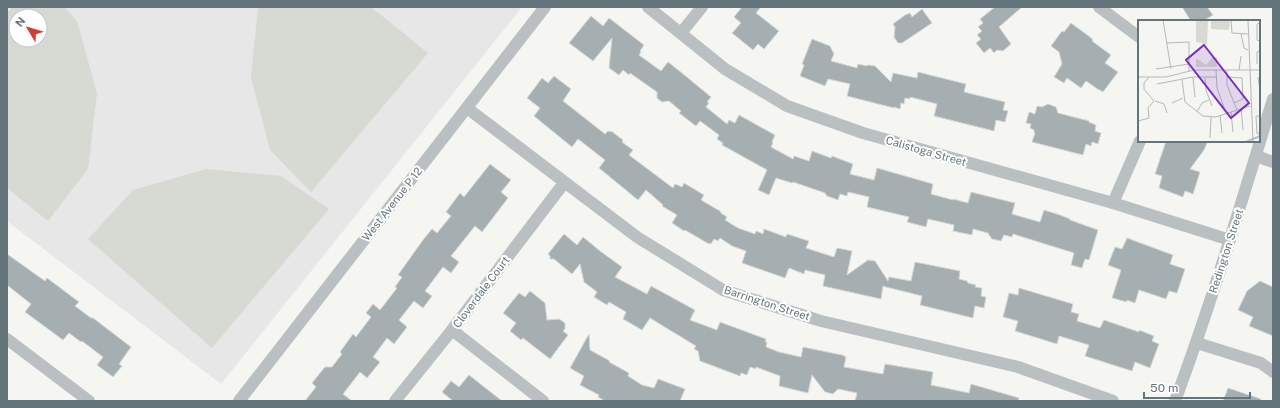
<svg xmlns="http://www.w3.org/2000/svg" width="1280" height="408" viewBox="0 0 1280 408" font-family="'Public Sans',sans-serif">
  <style>
    .built { fill: #e6e7e6; fill-rule: evenodd }
    .green { fill: #d6dad2; fill-rule: evenodd }
    .building { fill: #a5aeb1; stroke: #d7d7d5 }
    .lines { fill: none; stroke-linecap: round; stroke-linejoin: round }
    .street { stroke: #bac0c2; stroke-width: 12 }
    .labels { text-anchor: middle; dominant-baseline: central; stroke-width: 4; stroke-linejoin: round; paint-order: stroke }
    .street-label { font-size: 11px; fill: #63757b; stroke: #fff }
    .inset-river { fill: none; stroke: #b3c2c3; stroke-width: 2 }
    .inset-road { fill: none; stroke: #b2babb; stroke-width: 1 }
    .view { fill: #7b2cbf; fill-opacity: 0.15; stroke: #7b2cbf; stroke-width: 2 }
    .inset-edge { fill: none; stroke: #63757b; stroke-width: 2 }
  </style>
  <rect width="100%" height="100%" fill="#f5f5f2"/>
  <path class="built" d="M7 7H522L221 384 7 221ZM16 16H40V40H16Z"/>
  <g class="green">
    <path d="M12 7H64L77 21 97 93 88 169 48 221 7 188V13ZM16 16H40V40H16Z"/>
    <polygon points="258,7 371,7 428,53 311,192 270,150 251,77"/>
    <polygon points="206,169 281,176 329,209 212,348 88,239 133,190"/>
  </g>
  <g class="building">
    <polygon points="742,7 761,7 756,13 779,31 764,49 758,44 753,50 732,33 741,23 734,17"/>
    <polygon points="995,7 1022,7 999,27 1011,44 1003,51 997,50 994,53 990,48 984,53 976,43 981,39 977,35 982,31 978,27 983,23 980,19"/>
    <polygon points="1182,7 1207,7 1213,15 1203,21 1191,21"/>
    <polygon points="922,9 932,23 902,43 898,43 894,37 895,27 893,24 905,15 910,13 912,17"/>
    <polygon points="591,16 603,26 609,18 644,45 640,51 641,52 639,55 661,71 668,62 682,73 711,97 707,102 709,103 706,107 727,124 729,120 735,123 739,115 775,135 772,142 773,143 771,147 793,159 794,156 809,161 812,151 831,158 832,156 853,164 850,174 874,180 877,168 933,184 931,194 953,200 953,199 968,203 971,192 1015,203 1012,214 1040,222 1044,210 1060,215 1070,219 1070,220 1098,230 1089,260 1085,259 1082,268 1071,265 1074,253 1013,234 1012,237 1004,235 1001,241 992,239 988,233 973,229 972,235 953,231 954,225 928,219 926,227 907,222 909,217 867,207 869,197 848,192 847,196 840,194 838,200 827,196 825,193 793,182 792,183 776,178 769,195 758,190 767,170 722,145 723,143 717,139 719,135 700,121 696,126 679,113 681,111 669,101 662,102 657,98 657,92 630,73 629,75 623,70 619,75 609,68 612,38 593,61 569,43"/>
    <polygon points="1071,23 1090,37 1093,40 1092,41 1111,55 1105,63 1118,72 1103,92 1100,90 1099,90 1086,81 1081,88 1067,78 1064,83 1054,77 1062,64 1059,52 1051,46 1062,31 1064,32"/>
    <polygon points="812,39 830,46 834,54 831,61 857,68 858,64 867,66 868,65 875,66 891,82 893,73 917,78 918,72 966,84 964,92 1005,102 1003,110 1008,111 1005,122 996,120 994,131 934,116 937,104 910,97 910,99 905,98 904,104 901,103 900,109 894,107 894,108 847,96 850,84 828,79 825,86 800,76 804,65 802,64"/>
    <polygon points="554,76 571,89 563,101 605,134 608,131 610,132 611,131 623,140 622,142 633,150 629,155 673,188 675,184 682,187 684,183 704,195 701,200 720,211 721,213 727,217 725,220 738,228 755,234 756,231 763,234 764,229 786,237 787,234 809,241 806,248 834,257 837,248 852,251 847,275 868,260 875,261 888,281 889,277 911,281 915,262 960,271 959,279 967,281 968,283 976,285 975,287 982,288 981,296 986,297 984,308 975,306 973,318 920,305 922,296 886,287 883,286 881,299 823,286 825,275 805,270 804,274 789,268 785,278 742,263 746,251 732,246 720,238 718,241 714,239 711,244 710,243 709,244 685,230 684,231 672,223 677,215 662,206 663,205 646,190 638,200 599,168 605,160 578,139 572,147 534,116 540,108 527,98 542,78 548,83"/>
    <polygon points="1048,104 1056,107 1058,113 1089,121 1089,122 1096,125 1095,131 1101,133 1098,144 1092,142 1091,146 1086,144 1083,155 1032,142 1035,133 1034,133 1034,130 1030,128 1031,124 1026,123 1029,112 1035,114 1037,106 1042,107"/>
    <polygon points="1166,141 1208,141 1204,150 1190,169 1200,172 1193,194 1185,191 1183,197 1159,188 1162,176 1155,174"/>
    <polygon points="490,164 511,180 501,192 508,198 482,232 475,226 451,256 459,262 451,273 443,267 425,291 432,296 423,308 414,301 399,320 407,327 394,344 387,338 373,357 380,362 367,378 360,372 343,394 352,401 305,401 316,387 312,383 325,367 332,367 342,354 340,352 353,334 356,337 371,317 366,313 373,304 380,310 397,288 395,287 402,277 398,275 423,240 432,229 437,233 451,216 446,212 460,193 464,197"/>
    <polygon points="564,234 577,245 583,237 600,251 622,267 615,277 647,294 651,286 695,310 690,320 717,330 720,322 766,339 765,342 767,342 766,347 779,352 801,357 803,347 842,355 846,357 844,367 883,374 885,364 933,372 931,385 969,393 971,384 1019,398 1018,401 855,401 857,393 838,389 833,394 825,392 812,375 808,393 779,386 780,376 756,367 756,369 750,367 747,375 741,373 740,376 700,361 698,351 694,349 696,346 650,318 642,330 623,319 626,312 609,302 607,305 594,297 597,292 584,282 580,264 572,274 554,259 550,259 550,256 548,254"/>
    <polygon points="1127,238 1173,255 1170,264 1185,269 1177,293 1169,291 1166,299 1139,290 1135,303 1127,300 1127,302 1112,298 1121,270 1108,265 1115,247 1122,249"/>
    <polygon points="7,254 45,281 47,278 79,302 75,306 91,318 93,318 131,347 119,364 122,366 113,377 97,365 103,357 82,341 81,342 69,333 63,340 25,312 31,304 7,285"/>
    <polygon points="1260,281 1273,287 1273,336 1249,326 1253,317 1238,310 1247,291"/>
    <polygon points="1019,288 1073,304 1071,312 1079,314 1077,321 1100,328 1104,320 1139,332 1139,330 1154,336 1152,341 1159,344 1150,368 1135,362 1132,371 1085,356 1089,345 1059,336 1057,344 1015,331 1018,321 1003,317 1009,293 1018,295"/>
    <polygon points="530,291 545,303 547,320 559,319 565,323 565,329 563,331 568,335 550,359 523,338 521,340 510,331 516,323 503,313 519,293 525,297"/>
    <polygon points="589,334 590,350 610,361 609,362 629,373 628,376 642,385 654,388 658,379 685,389 680,401 605,401 598,397 599,395 580,385 584,376 570,368"/>
    <polygon points="469,375 502,401 453,401 442,392 451,381 459,387"/>
    <polygon points="1228,388 1261,399 1260,401 1223,401"/>
  </g>
  <g class="lines">
    <g class="street">
      <polyline points="648,7 725,69 787,106 863,133 1113,203 1230,240"/>
      <polyline points="1099,7 1139,37"/>
      <polyline points="681,33 702,7"/>
      <polyline points="467,108 637,237 723,290 821,321 1018,367 1113,401"/>
      <polyline points="1256,156 1273,162"/>
      <polyline points="1113,203 1140,141"/>
      <polyline points="452,330 543,401"/>
      <polyline points="7,339 89,401"/>
      <polyline points="1197,343 1261,363 1273,372"/>
      <polyline points="239,401 545,7"/>
      <polyline points="395,401 452,330 564,183"/>
      <path d="M1175 401C1212 302 1242 200 1273 99"/>
    </g>
  </g>
  <g class="labels">
    <g class="street-label">
      <text transform="translate(926 151) rotate(16)">Calistoga Street</text>
      <text transform="translate(392 204) rotate(-52)">West Avenue P 12</text>
      <text transform="translate(1226 251) rotate(-72)">Redington Street</text>
      <text transform="translate(481 292) rotate(-53)">Cloverdale Court</text>
      <text transform="translate(767 303) rotate(18)">Barrington Street</text>
    </g>
  </g>
  <g transform="translate(1138 20)">
    <rect width="122" height="122" fill="#f5f5f2"/>
    <path d="M61 0 70 1 69 24 58 22V2ZM73 0H92L91 10 73 9ZM75 37H79V47H58V38L68 45Z" fill="#d6dad2"/>
    <path class="inset-river" d="M108 122 122 116"/>
    <path class="inset-road" d="M25 0 33 49M93 0 94 13 110 14M110 0 115 122M122 3 119 4V20L122 21M103 14 106 28 110 30M29 23 51 22V51M119 44V32L122 31M18 49 51 44M78 50 79 68 88 93M101 50 103 36M89 51V65L99 90M0 57H28L56 50H122M89 57 104 58 105 79 96 83M120 57 122 70M55 58 57 77M67 58 68 70 74 86M44 60 47 82 65 96 78 97 112 86M19 64 55 57H78M17 81 26 84 29 93M34 83 45 78M103 88 105 110M59 92 64 83 71 80M93 92 95 112M82 95 84 113M122 96H118L119 114 122 112M0 101 11 98 10 88 16 81 6 69V63L11 57M72 118 73 97"/>
    <path class="view" d="M66 25 111 83 93 98 48 40Z"/>
    <rect width="122" height="122" class="inset-edge"/>
  </g>
  <rect width="1280" height="408" fill="none" stroke="#63757b" stroke-width="16"/>
  <g transform="translate(28 28) rotate(308)"><circle r="19" fill="#ffffff" stroke="#c1c8ca"/>
  <path d="M0-3L7 15L0 10L-7 15Z" fill="#d23e36"/>
  <text y="-6" font-size="11" font-weight="bold" text-anchor="middle" fill="#63757b">N</text>
  </g>
  <path d="M1144 392v6h106v-6" fill="none" stroke="#63757b" stroke-width="2"/>
  <text x="1150" y="392" font-size="12" fill="#63757b" stroke="#ffffff" stroke-width="3" paint-order="stroke">50 m</text>
</svg>
